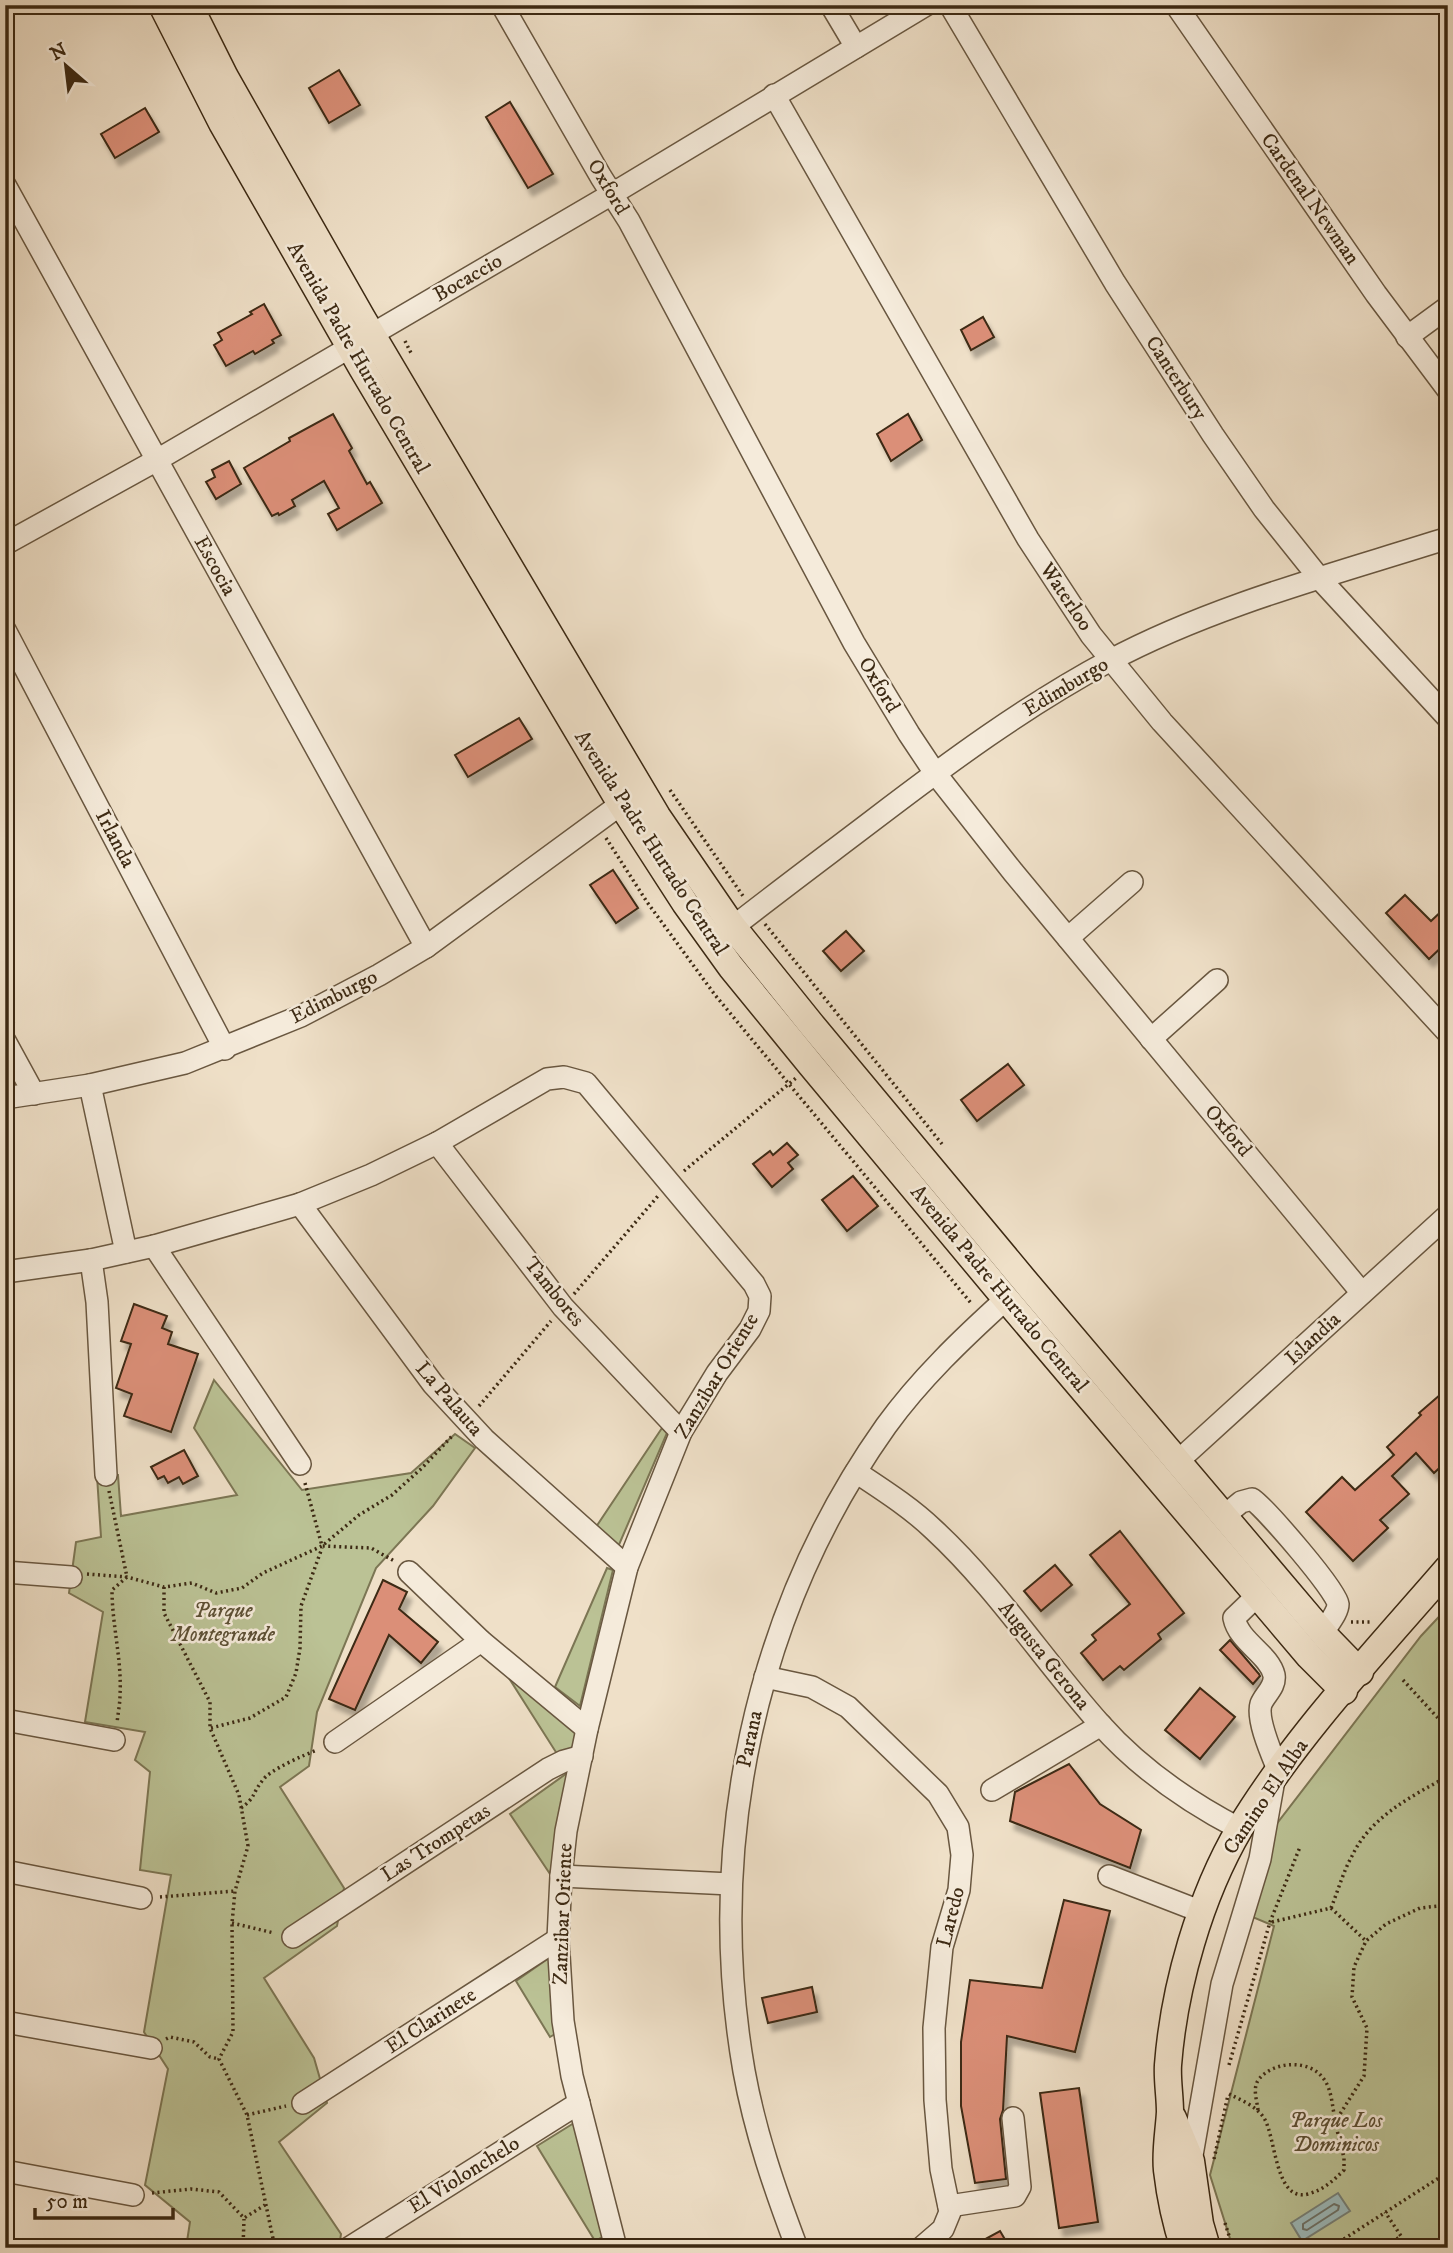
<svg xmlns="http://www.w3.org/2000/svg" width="1453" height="2253" viewBox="0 0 1453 2253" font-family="'IM FELL DW Pica',serif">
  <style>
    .green { fill: #bbc295; stroke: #7c7654; stroke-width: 2 }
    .water { fill: #9cbbbd; stroke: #768179; stroke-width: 2 }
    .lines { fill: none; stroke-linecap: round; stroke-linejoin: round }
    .shore { stroke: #6c7268; stroke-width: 2 }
    .building { fill: #db8f78; stroke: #3c2913; stroke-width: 2; filter: url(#shadow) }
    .minor-casing { stroke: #695740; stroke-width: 24 }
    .major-casing { stroke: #3c2913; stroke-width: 29 }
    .path { stroke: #3c2913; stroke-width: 3.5; stroke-dasharray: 2 3.5; stroke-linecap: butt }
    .minor { stroke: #f5ebdb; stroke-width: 21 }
    .major { stroke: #efe0c8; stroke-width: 26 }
    .labels { text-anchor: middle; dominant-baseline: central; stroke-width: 5; stroke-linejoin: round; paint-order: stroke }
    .street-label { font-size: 21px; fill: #3c2913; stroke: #f5ebdb }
    .park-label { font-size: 21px; font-style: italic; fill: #5c4f34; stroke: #f5ebdb }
  </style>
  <defs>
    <filter id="shadow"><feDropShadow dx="4.5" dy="8" stdDeviation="2" flood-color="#0004"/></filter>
  </defs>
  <rect width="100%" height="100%" fill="#efe0c8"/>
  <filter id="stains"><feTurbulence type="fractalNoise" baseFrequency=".00286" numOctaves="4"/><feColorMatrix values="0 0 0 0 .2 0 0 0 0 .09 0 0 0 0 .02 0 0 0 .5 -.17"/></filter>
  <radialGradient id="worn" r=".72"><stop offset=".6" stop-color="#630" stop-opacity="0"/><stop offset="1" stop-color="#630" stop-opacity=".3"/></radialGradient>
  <g class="green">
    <polygon points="214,1380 302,1490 411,1473 455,1434 475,1448 433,1506 376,1568 317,1712 309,1766 280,1787 344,1888 337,1926 264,1978 314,2058 327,2103 279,2142 341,2234 339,2248 186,2248 190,2222 145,2185 168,2069 144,2032 171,1875 140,1870 150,1772 135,1760 145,1732 85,1722 103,1612 69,1593 76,1542 101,1537 97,1476 118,1475 121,1516 237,1495 194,1428"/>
    <polygon points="662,1428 667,1433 618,1547 596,1527"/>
    <polygon points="607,1568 613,1570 580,1706 555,1687"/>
    <polygon points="1448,1607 1448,2248 1233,2248 1210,2175 1274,1926 1250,1916 1272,1830 1421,1636"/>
    <polygon points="500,1664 581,1734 575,1747 559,1757"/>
    <polygon points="570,1771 550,1874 510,1814"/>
    <polygon points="549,1958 555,2034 550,2037 516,1981"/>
    <polygon points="574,2123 603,2237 595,2241 537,2146"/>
  </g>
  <polygon class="water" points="1338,2193 1350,2211 1302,2241 1291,2223"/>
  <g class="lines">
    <polygon class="shore" points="1334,2204 1339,2206 1338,2210 1307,2230 1303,2229 1303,2224"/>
  </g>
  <g class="building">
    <polygon points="339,70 360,105 329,123 309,88"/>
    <polygon points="510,102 553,174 528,188 486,117"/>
    <polygon points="145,108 159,132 115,158 101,134"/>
    <polygon points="264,304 281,335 272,340 274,343 255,354 253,351 226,366 214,345 222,340 218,333 252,314 250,312"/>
    <polygon points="983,317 994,337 971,350 961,330"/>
    <polygon points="333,414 352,448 349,451 367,484 370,482 382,503 337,530 328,514 339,508 324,481 292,500 295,506 279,515 278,513 272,516 244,468 290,441 289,438"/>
    <polygon points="908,414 922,440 891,461 877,434"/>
    <polygon points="229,461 241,484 216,499 206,482 215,477 212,470"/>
    <polygon points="519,718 532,739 468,777 455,755"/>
    <polygon points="613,870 638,908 616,923 590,885"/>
    <polygon points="1405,895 1431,921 1448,905 1448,941 1429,959 1386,913"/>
    <polygon points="846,931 864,951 841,971 823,951"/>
    <polygon points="1008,1064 1024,1085 977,1121 961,1100"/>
    <polygon points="787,1143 798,1155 788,1163 793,1169 772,1187 753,1164 770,1151 773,1155"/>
    <polygon points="853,1176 878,1206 847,1231 822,1200"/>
    <polygon points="134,1304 167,1316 162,1328 172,1332 168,1344 198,1354 171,1432 124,1416 132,1394 116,1388 131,1344 121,1341"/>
    <polygon points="1448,1388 1448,1460 1434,1473 1416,1453 1392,1476 1409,1494 1380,1520 1388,1528 1353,1561 1306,1512 1342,1477 1355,1490 1394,1455 1387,1447 1421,1415 1419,1413"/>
    <polygon points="184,1450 198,1476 183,1484 179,1477 168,1483 164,1476 158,1479 151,1467"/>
    <polygon points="1120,1531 1184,1613 1158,1634 1161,1639 1124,1670 1120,1666 1103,1680 1081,1653 1096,1640 1092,1635 1130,1604 1090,1555"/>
    <polygon points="1055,1565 1072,1585 1041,1611 1024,1591"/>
    <polygon points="383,1580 407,1592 399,1609 438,1642 421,1663 389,1635 355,1710 329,1699"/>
    <polygon points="1230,1640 1259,1674 1260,1676 1253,1684 1220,1650"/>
    <polygon points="1200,1688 1235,1717 1200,1759 1165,1730"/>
    <polygon points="1069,1764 1100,1804 1141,1830 1130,1868 1010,1821 1015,1792"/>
    <polygon points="1064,1900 1110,1911 1075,2052 1007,2036 1003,2110 1000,2119 1006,2179 975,2183 961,2106 961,2042 970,1980 1042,1988"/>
    <polygon points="812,1987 817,2012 768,2023 762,1998"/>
    <polygon points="1079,2088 1098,2222 1059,2228 1040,2093"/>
    <polygon points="1000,2231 1010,2248 969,2248"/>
  </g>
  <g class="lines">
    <defs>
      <g id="minor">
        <polyline points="502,5 601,177 629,221 854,643 909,734 935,773 1013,872 1362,1293"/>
        <polyline points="831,5 856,47"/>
        <polyline points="950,5 1115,283 1213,435 1264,509 1320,579 1448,718"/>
        <polyline points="1176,5 1376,294 1448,390"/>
        <polyline points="774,95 1028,539 1091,635 1162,722 1448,1033"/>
        <polyline points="5,185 426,947"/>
        <polyline points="1407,337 1448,307"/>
        <polyline points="5,544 157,460 612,194 926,5"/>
        <polyline points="5,630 225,1049"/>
        <path d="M733 927C779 891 826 856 872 821 948 763 1025 706 1109 661 1214 605 1335 574 1448 538"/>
        <polyline points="1068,938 1132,882"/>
        <polyline points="1151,1039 1217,980"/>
        <polyline points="5,1041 34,1094"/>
        <polyline points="90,1085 126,1252"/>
        <polyline points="5,1098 90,1085 185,1063 301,1016 379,975 426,947 621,804"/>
        <polyline points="437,1143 563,1307 681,1432"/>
        <polyline points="300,1204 433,1384 484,1439 627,1567"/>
        <polyline points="154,1246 300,1464"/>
        <polyline points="91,1260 97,1302 106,1475"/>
        <polyline points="5,1272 91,1260 154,1246 300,1204 371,1175 437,1143 547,1079 564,1077 586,1083 754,1284 760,1296 759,1311 750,1329 717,1373 681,1432 627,1567 587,1729 566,1831 561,1876 558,1939 563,2021 572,2076 616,2248"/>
        <polyline points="1177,1462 1448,1215"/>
        <path d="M856 1472C883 1490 910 1507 933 1529 996 1587 1043 1660 1100 1724 1139 1768 1188 1802 1240 1829"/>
        <path d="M1224 1516 1241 1502 1252 1499C1266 1509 1337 1591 1338 1604 1338 1613 1327 1625 1323 1633"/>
        <polyline points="5,1572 71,1577"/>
        <polyline points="409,1572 481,1641 587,1729"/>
        <path d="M1258 1595 1234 1618C1239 1642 1269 1654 1274 1675 1276 1687 1265 1694 1261 1704 1256 1720 1273 1757 1279 1772"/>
        <polyline points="765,1677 812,1687 848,1707 938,1794 958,1827 962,1855 959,1890 942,1947 934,2028 935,2100 941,2169 950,2212 943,2229 921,2248"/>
        <polyline points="5,1720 114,1740"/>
        <polyline points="335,1742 481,1641"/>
        <polyline points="992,1790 1101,1725"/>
        <polyline points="5,1871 141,1898"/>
        <polyline points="561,1876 731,1884"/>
        <polyline points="1109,1876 1202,1912"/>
        <polyline points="293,1937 548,1769 564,1761 582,1756"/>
        <polyline points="5,2022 151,2048"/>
        <polyline points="303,2103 558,1939"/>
        <polyline points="1191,2161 1222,1984 1260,1859 1274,1780"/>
        <polyline points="5,2171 133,2195"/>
        <polyline points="949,2206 1015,2196 1020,2187 1013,2118"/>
        <polyline points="349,2248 579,2103"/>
        <path d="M797 2248C775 2190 755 2132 744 2071 705 1847 754 1612 886 1426 920 1379 963 1338 1006 1299"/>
      </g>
      <g id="major">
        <polyline points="162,5 222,123 362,368 621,804 685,903 731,967 811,1065 1006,1299 1309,1656 1344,1691"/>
        <polyline points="189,5 225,77 362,318 657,816 733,927 811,1024 1024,1280 1328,1639 1360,1672"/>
        <polyline points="1173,2118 1191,2161 1200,2224 1207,2248"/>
        <path d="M1184 2248C1176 2224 1170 2196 1167 2170 1165 2151 1169 2131 1170 2112 1170 2096 1167 2080 1168 2065 1174 1987 1200 1896 1240 1828 1295 1737 1378 1649 1448 1568"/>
      </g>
    </defs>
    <use href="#minor" class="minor-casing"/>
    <use href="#major" class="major-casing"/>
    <g class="path">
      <polyline points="405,341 411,353"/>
      <polyline points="670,790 743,896"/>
      <polyline points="606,838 647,902 715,995 971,1303 973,1302"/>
      <polyline points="765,924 942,1144"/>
      <polyline points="5,1007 14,1024"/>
      <polyline points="684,1171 796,1078"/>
      <polyline points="574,1294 658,1196"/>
      <polyline points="479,1406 551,1321"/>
      <polyline points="305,1483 322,1546 371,1548 396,1562"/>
      <path d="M109 1491 127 1577 112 1590C112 1625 122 1660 120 1695 120 1704 118 1713 117 1723"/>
      <polyline points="87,1574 127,1577 164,1587 192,1583 216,1593 242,1588 263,1573 322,1546 359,1515 392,1495 422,1468 453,1435"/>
      <polyline points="164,1587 164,1613 210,1702 210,1728 239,1795 248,1846 235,1891 232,1923 233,2032 219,2059 247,2115 275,2248"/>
      <polyline points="1351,1622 1371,1622"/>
      <polyline points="1403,1680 1448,1729"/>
      <polyline points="211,1728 250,1718 286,1697 296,1673 300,1648 301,1606 322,1548"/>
      <path d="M241 1808C256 1797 252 1794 262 1781 269 1770 304 1755 317 1750"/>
      <polyline points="160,1897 235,1891"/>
      <path d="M1331 1908C1338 1891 1343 1872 1352 1856 1371 1816 1411 1797 1448 1776"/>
      <polyline points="1331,1908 1366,1941"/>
      <polyline points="1272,1922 1331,1908"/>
      <polyline points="232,1923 274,1933"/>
      <polyline points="166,2039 170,2037 194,2042 210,2057 219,2059"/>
      <polyline points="1229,2065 1270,1922 1300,1847"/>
      <path d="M1229 2094C1241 2100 1256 2106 1264 2118 1276 2137 1275 2203 1308 2194 1323 2190 1333 2181 1344 2170V2158L1335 2122 1364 2076 1367 2028 1352 1997 1354 1967 1366 1941 1386 1924 1420 1908 1448 1905"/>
      <path d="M1258 2110C1257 2100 1252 2088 1259 2079 1274 2061 1309 2059 1323 2078 1332 2089 1332 2106 1335 2119"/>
      <polyline points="247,2115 286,2106"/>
      <polyline points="1214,2159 1228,2095"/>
      <polyline points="152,2193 191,2189 219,2192 244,2218 265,2205"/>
      <polyline points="1225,2223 1233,2248"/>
      <polyline points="243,2248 244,2219"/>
      <polyline points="1330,2248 1448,2172"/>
      <polyline points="1383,2248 1401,2236 1385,2212"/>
    </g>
    <use href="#minor" class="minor"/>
    <use href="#major" class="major"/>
  </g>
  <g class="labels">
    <g class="street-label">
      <text transform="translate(608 187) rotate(59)">Oxford</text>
      <text transform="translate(1310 199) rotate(55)">Cardenal Newman</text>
      <text transform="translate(468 278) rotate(-30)">Bocaccio</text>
      <text transform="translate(358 358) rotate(60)">Avenida Padre Hurtado Central</text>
      <text transform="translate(1176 378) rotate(57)">Canterbury</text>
      <text transform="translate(215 566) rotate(61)">Escocia</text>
      <text transform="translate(1066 597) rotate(56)">Waterloo</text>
      <text transform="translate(879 685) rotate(59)">Oxford</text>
      <text transform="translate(1066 687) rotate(-31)">Edimburgo</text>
      <text transform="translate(115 839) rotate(62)">Irlanda</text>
      <text transform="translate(651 843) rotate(57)">Avenida Padre Hurtado Central</text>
      <text transform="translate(334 997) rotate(-27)">Edimburgo</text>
      <text transform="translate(1228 1131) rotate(50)">Oxford</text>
      <text transform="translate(999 1289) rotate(50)">Avenida Padre Hurtado Central</text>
      <text transform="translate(554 1292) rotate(51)">Tambores</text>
      <text transform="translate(1313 1339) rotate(-43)">Islandia</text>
      <text transform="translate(717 1376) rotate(-59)">Zanzibar Oriente</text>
      <text transform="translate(449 1399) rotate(49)">La Palauta</text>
      <text transform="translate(1044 1656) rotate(51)">Augusta Gerona</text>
      <text transform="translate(750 1739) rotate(-78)">Parana</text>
      <text transform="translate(1266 1797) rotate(-56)">Camino El Alba</text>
      <text transform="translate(436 1843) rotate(-33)">Las Trompetas</text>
      <text transform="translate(563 1914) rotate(-88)">Zanzibar Oriente</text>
      <text transform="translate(951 1917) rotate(-76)">Laredo</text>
      <text transform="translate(431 2021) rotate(-33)">El Clarinete</text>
      <text transform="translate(464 2175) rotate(-32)">El Violonchelo</text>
    </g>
    <g class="park-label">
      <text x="223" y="1611">Parque<tspan x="223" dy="24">Montegrande</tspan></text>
      <text x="1336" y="2121">Parque Los<tspan x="1336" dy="24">Dominicos</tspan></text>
    </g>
  </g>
  <rect width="1453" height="2253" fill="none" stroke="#efe0c8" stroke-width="28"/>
  <rect x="7" y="7" width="1439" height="2239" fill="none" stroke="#3c2913" stroke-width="3.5"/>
  <rect x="14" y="14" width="1425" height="2225" fill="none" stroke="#3c2913" stroke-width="2"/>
  <g transform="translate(66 66) rotate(332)" stroke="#f5ebdb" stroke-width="5" paint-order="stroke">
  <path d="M0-5L12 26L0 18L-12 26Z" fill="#3c2913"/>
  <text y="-10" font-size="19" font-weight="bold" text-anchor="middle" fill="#3c2913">N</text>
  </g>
  <path d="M35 2208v10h138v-10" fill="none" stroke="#3c2913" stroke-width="3.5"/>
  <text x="46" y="2208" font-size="21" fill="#3c2913" stroke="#f5ebdb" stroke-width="5" paint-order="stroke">50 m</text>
  <rect width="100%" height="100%" filter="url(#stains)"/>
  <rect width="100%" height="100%" fill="url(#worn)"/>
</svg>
